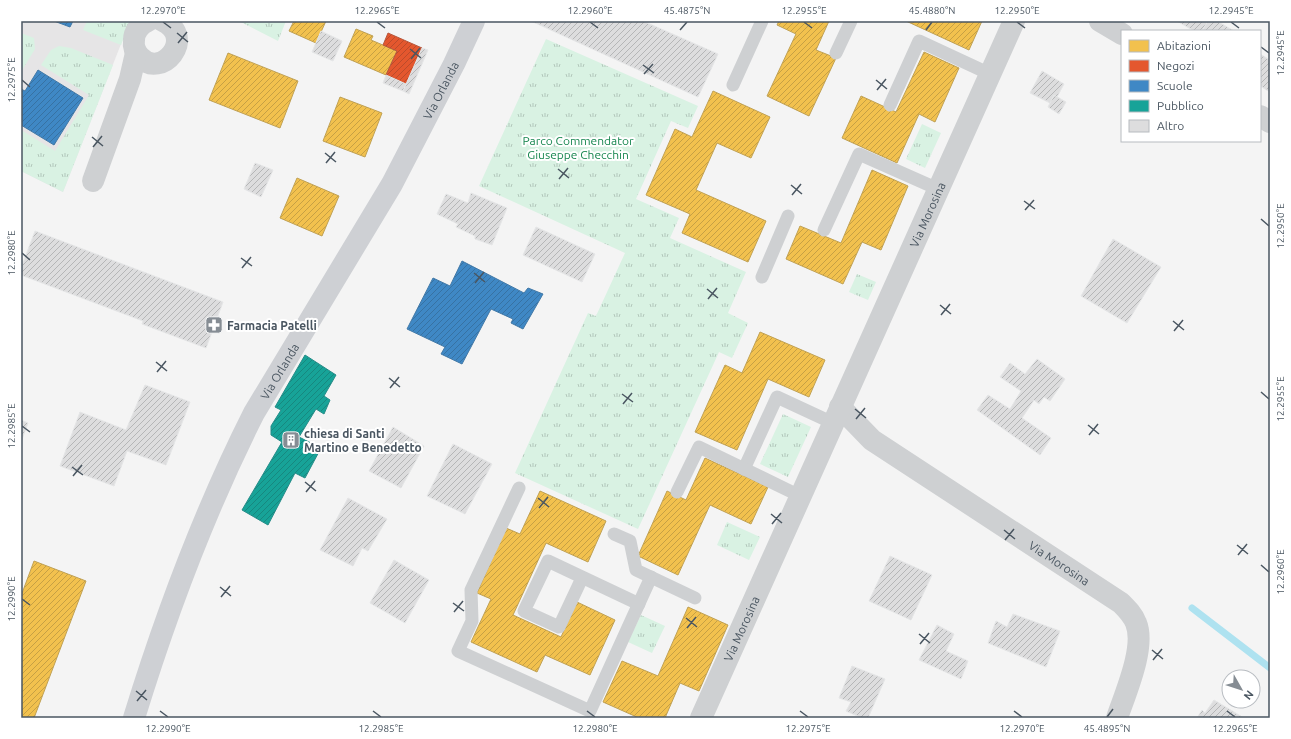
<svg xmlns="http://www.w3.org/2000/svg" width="1291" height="739" viewBox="0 0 1291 739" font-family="Ubuntu,sans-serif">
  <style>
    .education { fill: #e6e5e6 }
    .grass { fill: url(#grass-tufts) }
    .homes { fill: url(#homes-hatch); stroke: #c0a154 }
    .shops { fill: url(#shops-hatch); stroke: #b6573d }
    .schools { fill: url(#schools-hatch); stroke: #4279a7 }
    .public { fill: url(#public-hatch); stroke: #268c88 }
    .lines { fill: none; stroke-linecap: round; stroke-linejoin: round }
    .stream { stroke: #aee2f0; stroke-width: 7 }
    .building { fill: url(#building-hatch); stroke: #e5e6e7 }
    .service { stroke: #ced0d2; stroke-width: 13 }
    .minor { stroke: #ced0d2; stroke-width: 22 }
    .tertiary { stroke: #ced0d2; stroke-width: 22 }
    .secondary { stroke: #ced0d4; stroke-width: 22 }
    .ticks { fill: none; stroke: #4a5661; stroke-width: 1.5 }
    .labels { text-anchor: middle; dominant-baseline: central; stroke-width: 4; stroke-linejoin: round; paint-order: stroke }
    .street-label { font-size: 12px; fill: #4a5661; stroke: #fff }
    .park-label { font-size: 12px; fill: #17864f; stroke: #fff }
    .poi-label { font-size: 12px; font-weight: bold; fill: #4a5661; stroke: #fff; text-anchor: start }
    .neatline { fill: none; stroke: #4a5661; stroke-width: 1.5 }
    .ticks-label { font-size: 10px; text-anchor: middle; fill: #4a5661 }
  </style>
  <defs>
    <pattern id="grass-tufts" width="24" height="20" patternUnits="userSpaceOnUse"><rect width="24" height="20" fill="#d9f2e3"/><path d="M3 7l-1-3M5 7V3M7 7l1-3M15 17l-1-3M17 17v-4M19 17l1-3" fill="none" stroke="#b2c7bb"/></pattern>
    <pattern id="homes-hatch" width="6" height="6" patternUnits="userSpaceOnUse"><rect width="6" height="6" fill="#f2c14e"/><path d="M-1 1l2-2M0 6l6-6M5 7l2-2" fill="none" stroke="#c6a044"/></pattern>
    <pattern id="shops-hatch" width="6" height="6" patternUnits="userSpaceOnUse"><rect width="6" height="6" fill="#e4572e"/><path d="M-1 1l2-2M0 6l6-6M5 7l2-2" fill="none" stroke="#bb4b2b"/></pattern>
    <pattern id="schools-hatch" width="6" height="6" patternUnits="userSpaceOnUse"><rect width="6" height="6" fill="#3f88c5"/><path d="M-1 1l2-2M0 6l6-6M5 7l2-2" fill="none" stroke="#3772a3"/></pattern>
    <pattern id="public-hatch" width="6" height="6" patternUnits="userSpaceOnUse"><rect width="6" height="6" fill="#17a398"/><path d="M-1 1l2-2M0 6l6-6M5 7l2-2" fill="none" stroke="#17887f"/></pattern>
    <pattern id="building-hatch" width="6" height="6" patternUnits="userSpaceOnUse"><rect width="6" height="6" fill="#ddddde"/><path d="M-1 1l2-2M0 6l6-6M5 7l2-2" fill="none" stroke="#b5b6b7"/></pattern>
  </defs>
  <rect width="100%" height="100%" fill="#f4f4f4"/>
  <polygon class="education" points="21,21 130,21 63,192 21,171"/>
  <g class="grass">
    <polygon points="87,21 128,21 130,22 121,45 83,30"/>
    <polygon points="239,21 286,21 278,41"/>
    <polygon points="21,33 34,38 35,49 21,72"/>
    <polygon points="546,39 698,106 688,128 671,121 636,199 679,218 670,238 746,272 728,313 748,323 732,358 719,352 638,529 515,473 588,313 596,316 625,253 479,186"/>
    <polygon points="59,46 71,48 113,65 63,192 21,171 21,130 55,151 89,95 41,65 51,50"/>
    <polygon points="922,124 941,133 925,168 906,159"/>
    <polygon points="857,274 876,282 868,300 849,292"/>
    <polygon points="783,414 811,427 788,477 760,464"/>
    <polygon points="727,522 760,537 749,560 717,545"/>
    <polygon points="641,615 665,626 652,653 628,642"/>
  </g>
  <g class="homes">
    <polygon points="294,21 326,21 316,43 289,31"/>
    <polygon points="779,21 829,21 816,50 836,58 809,116 767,96 796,34 777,25"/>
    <polygon points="906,21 982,21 969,50"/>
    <polygon points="356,29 373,36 371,40 397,51 386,75 344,57"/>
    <polygon points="924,52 959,68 935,122 919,114 897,163 842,138 861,96 896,112"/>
    <polygon points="228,53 298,81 280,128 209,100"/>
    <polygon points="713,91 770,117 751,158 717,143 696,190 766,221 748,262 682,233 690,214 646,195 675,129 692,137"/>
    <polygon points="340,97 382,113 365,157 323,141"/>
    <polygon points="872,170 908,186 881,250 862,242 843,284 786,259 800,226 841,243"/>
    <polygon points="297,178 339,196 322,236 280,218"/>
    <polygon points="760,332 825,360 809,397 768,379 737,450 695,432 725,365 742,373"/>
    <polygon points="705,458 768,487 751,524 710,505 678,575 638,556 667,491 686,500"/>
    <polygon points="540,491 606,521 588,562 546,543 513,615 561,637 577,602 615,620 590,675 545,655 537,672 471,642 491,599 477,593 506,528 520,534"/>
    <polygon points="34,561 86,581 34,718 21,718 21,596"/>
    <polygon points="688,607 728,625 699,691 680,683 665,718 639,718 603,702 622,661 658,676"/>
  </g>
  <polygon class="shops" points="388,33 422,48 406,84 386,75 397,51 383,45"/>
  <g class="schools">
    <polygon points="54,21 73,21 70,27"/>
    <polygon points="38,70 83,98 54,145 21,125 21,89 25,91"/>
    <polygon points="462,261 524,293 528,288 543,294 523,329 511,323 513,319 491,309 462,364 441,354 445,347 407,329 433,278 450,286"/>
  </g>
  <polygon class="public" points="305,355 336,375 324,396 330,400 324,414 316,409 299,437 321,448 305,478 295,473 268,525 242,510 282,442 271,435 271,426 281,410 275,407"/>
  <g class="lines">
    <polyline class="stream" points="1192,608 1270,668"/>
  </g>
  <g class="building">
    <polygon points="531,21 643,21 718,54 698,97"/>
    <polygon points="1177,21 1208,21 1202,31 1194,31"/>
    <polygon points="1208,21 1217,21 1234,31 1202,31"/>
    <polygon points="321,31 342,41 333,61 312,52"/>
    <polygon points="422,48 428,50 409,94 403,91"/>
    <polygon points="1260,54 1270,60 1270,92 1260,86"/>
    <polygon points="1042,71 1064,84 1057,97 1054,95 1050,103 1030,93"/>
    <polygon points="386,75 406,84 403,91 383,83"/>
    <polygon points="1054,95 1066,102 1059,114 1048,107"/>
    <polygon points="255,163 273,170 261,197 244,189"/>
    <polygon points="471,193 507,208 492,245 475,239 475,236 456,227 458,224 437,214 446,194 468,203"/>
    <polygon points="536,227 595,254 582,282 523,255"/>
    <polygon points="35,231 223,302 206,348 142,324 143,321 21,275 21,268"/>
    <polygon points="1113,239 1161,267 1127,323 1081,296"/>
    <polygon points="1037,359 1065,379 1050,401 1044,397 1039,404 1034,400 1022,418 1051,438 1040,455 977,410 988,395 1010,409 1021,391 1000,377 1010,363 1025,374"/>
    <polygon points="145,385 190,402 166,465 127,451 114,486 60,466 80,412 126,430"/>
    <polygon points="21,420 28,423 21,442"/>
    <polygon points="393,427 424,446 401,488 369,471"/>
    <polygon points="453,444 492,464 465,514 427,496"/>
    <polygon points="348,498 387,519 368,551 362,548 353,566 320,550"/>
    <polygon points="890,556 932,575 911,620 869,601"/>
    <polygon points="394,560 429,580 405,623 370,603"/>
    <polygon points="1013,614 1060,631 1046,667 988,643 996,621 1007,627"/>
    <polygon points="937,625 954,634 946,651 968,661 961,679 919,660"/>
    <polygon points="852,666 885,679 868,718 862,718 846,711 851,702 839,698"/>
    <polygon points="1214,700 1244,718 1197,718 1202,710 1205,713"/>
  </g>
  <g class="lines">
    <g class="service">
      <polyline points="836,53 851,21"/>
      <polyline points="733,85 762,21"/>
      <polyline points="890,105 919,41 990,74"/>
      <polyline points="824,230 859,154 938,189"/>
      <polyline points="762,277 788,216"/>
      <polyline points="744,469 777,397 833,423"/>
      <polyline points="519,488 471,590 472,621 458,651 590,711 651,577"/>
      <polyline points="677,492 699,447 800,496"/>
      <polyline points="614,534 630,541 636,570 695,598"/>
      <polyline points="582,578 559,627 524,611 548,561 639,604"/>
    </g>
    <g class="minor">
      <path d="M148 21C140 24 134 32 134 40 133 47 135 52 140 57 161 80 197 38 163 21"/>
      <polyline points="93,181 130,79 136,53"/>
      <path id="s1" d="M840 407 872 440 1121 603C1127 609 1133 615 1136 623 1146 647 1125 694 1117 718"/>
      <path id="s2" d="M701 718 1014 21"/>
    </g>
    <g class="tertiary">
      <polyline points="1100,21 1122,34"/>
      <polyline points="1260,116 1270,122"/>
    </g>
    <path class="secondary" id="s3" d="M134 718C166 614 205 510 254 413L392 184 454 64 474 21"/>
  </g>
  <path class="ticks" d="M163 22 171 28M377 22 385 28M590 22 598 28M804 22 812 28M1017 22 1025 28M1231 22 1239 28M680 30 687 22M926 30 932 22M177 33 188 42M178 43 187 32M1261 47 1269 53M410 49 421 58M411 59 420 48M643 65 654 73M644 74 653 64M22 80 30 87M876 80 887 89M877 90 886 79M92 137 103 146M93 147 102 136M325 153 336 162M326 163 335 152M558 169 569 178M559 179 568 168M791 185 802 194M792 195 801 184M1024 201 1035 209M1025 210 1034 200M1261 219 1269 226M22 253 30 260M241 258 252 266M242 268 251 257M474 273 485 282M475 283 484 272M707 289 718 298M708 299 717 288M940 305 951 314M941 315 950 304M1173 321 1184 330M1174 331 1183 320M156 362 167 371M157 372 166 361M389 378 400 387M390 388 399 377M1261 392 1269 399M622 394 633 402M623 404 632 393M855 409 866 418M856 419 865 408M1088 425 1099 434M22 426 30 432M1089 435 1098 424M72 467 83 475M73 476 82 465M305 482 316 491M306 492 315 481M538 498 549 507M539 508 548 497M771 514 782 523M772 524 781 513M1004 530 1015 539M1005 540 1014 529M1237 545 1248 554M1238 555 1247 544M1261 565 1269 572M220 587 231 596M221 597 230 586M22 599 30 605M453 603 464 611M454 612 463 601M686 618 697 627M687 628 696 617M919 634 930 643M920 644 929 633M1152 650 1163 659M1153 660 1162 649M136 691 147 700M137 701 146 690M160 711 168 717M373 711 381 717M587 711 595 717M800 711 808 717M1014 711 1022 717M1227 711 1235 717M1107 717 1113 709"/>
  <defs>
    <symbol id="pharmacy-square" viewBox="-11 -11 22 22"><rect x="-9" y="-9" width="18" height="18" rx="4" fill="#868d94" stroke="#fff"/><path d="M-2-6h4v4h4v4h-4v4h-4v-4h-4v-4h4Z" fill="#fff"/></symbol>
    <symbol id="building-square" viewBox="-11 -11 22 22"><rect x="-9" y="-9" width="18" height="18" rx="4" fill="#868d94" stroke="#fff"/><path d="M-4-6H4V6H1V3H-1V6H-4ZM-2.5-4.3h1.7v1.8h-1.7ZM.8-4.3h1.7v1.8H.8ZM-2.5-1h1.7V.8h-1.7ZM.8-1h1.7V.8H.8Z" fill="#fff"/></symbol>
  </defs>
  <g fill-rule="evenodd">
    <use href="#pharmacy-square" x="204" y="315" width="20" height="20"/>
    <use href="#building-square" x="281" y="430" width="20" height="20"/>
  </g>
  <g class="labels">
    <g class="street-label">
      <text stroke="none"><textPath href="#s3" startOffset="701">Via Orlanda</textPath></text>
      <text stroke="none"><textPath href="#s2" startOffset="552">Via Morosina</textPath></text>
      <text stroke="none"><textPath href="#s3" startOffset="377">Via Orlanda</textPath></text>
      <text stroke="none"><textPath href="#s1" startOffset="270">Via Morosina</textPath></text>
      <text stroke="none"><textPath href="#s2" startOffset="98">Via Morosina</textPath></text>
    </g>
    <g class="park-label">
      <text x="578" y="140">Parco Commendator<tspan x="578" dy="14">Giuseppe Checchin</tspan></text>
    </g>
    <g class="poi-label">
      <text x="227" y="325">Farmacia Patelli</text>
      <text x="304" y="433">chiesa di Santi<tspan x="304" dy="14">Martino e Benedetto</tspan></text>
    </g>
  </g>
  <rect width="1291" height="739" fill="none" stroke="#ffffff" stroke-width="44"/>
  <rect x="1121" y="30" width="140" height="112" fill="#ffffff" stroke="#b7bbc0"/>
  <rect x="1129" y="40" width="20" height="12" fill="#f2c14e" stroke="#b7bbc0"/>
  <text x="1157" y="50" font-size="12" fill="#4a5661">Abitazioni</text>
  <rect x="1129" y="60" width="20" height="12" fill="#e4572e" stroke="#b7bbc0"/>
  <text x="1157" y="70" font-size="12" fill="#4a5661">Negozi</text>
  <rect x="1129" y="80" width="20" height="12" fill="#3f88c5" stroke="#b7bbc0"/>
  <text x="1157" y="90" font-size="12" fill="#4a5661">Scuole</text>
  <rect x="1129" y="100" width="20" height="12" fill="#17a398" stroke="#b7bbc0"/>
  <text x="1157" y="110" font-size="12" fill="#4a5661">Pubblico</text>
  <rect x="1129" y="120" width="20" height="12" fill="#ddddde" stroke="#b7bbc0"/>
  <text x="1157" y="130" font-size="12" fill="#4a5661">Altro</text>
  <g transform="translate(1241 689) rotate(129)"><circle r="19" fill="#ffffff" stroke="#b7bbc0"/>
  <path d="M0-3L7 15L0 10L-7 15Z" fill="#868d94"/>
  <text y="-6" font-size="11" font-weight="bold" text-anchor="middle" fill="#4a5661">N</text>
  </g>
  <rect x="22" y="22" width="1247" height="695" class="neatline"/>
  <g class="ticks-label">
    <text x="163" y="14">12.2970°E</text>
    <text x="377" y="14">12.2965°E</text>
    <text x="590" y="14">12.2960°E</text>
    <text x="687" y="14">45.4875°N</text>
    <text x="804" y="14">12.2955°E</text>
    <text x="932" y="14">45.4880°N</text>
    <text x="1017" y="14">12.2950°E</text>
    <text x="1231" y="14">12.2945°E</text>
    <text transform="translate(1280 53) rotate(-90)" y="4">12.2945°E</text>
    <text transform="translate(11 80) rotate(-90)" y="4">12.2975°E</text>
    <text transform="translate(1280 226) rotate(-90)" y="4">12.2950°E</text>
    <text transform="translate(11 253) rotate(-90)" y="4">12.2980°E</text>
    <text transform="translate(1280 399) rotate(-90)" y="4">12.2955°E</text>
    <text transform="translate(11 426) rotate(-90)" y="4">12.2985°E</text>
    <text transform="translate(1280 572) rotate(-90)" y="4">12.2960°E</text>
    <text transform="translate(11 599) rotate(-90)" y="4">12.2990°E</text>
    <text x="168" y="732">12.2990°E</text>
    <text x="381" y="732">12.2985°E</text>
    <text x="595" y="732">12.2980°E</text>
    <text x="808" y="732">12.2975°E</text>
    <text x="1022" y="732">12.2970°E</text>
    <text x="1107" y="732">45.4895°N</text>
    <text x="1235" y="732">12.2965°E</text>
  </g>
</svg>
